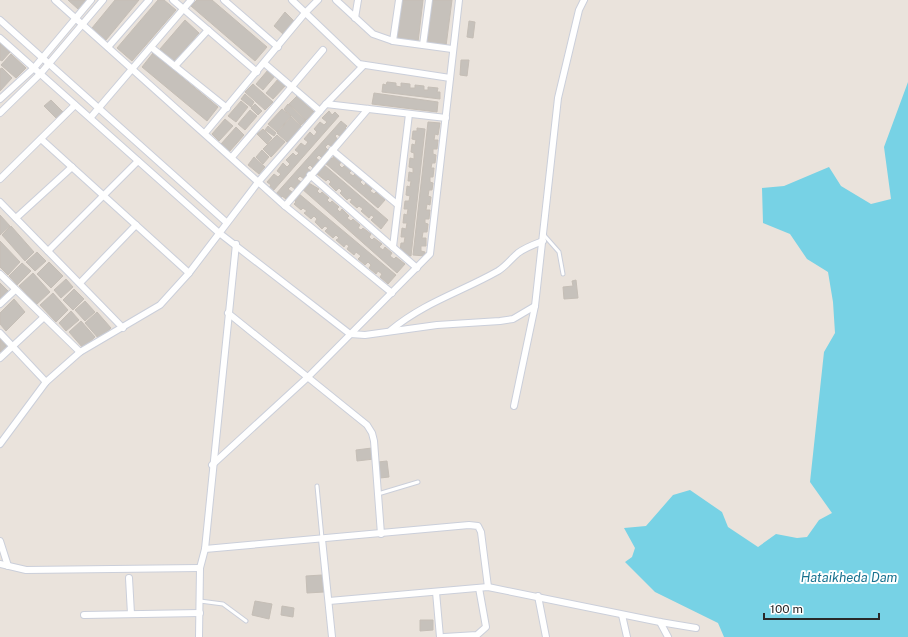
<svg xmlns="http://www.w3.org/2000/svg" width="908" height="637" viewBox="0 0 908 637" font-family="'Public Sans',sans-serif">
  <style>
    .water { fill: #77d2e5 }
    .building { fill: #c6c1bb; stroke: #c5beb6 }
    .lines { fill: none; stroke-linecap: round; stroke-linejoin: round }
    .service-casing { stroke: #cbcfda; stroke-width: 5 }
    .minor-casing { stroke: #cbcfda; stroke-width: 8 }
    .service { stroke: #fff; stroke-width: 3 }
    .minor { stroke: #fff; stroke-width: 6 }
    .labels { text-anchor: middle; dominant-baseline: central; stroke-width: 4; stroke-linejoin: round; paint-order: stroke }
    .water-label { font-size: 13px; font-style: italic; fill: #18728f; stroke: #fff }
  </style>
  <rect width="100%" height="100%" fill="#eae3dc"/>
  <polygon class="water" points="908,82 908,637 724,637 718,623 655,592 625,562 632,557 635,548 624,528 646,526 673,495 690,490 722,512 728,527 758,547 776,534 797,538 807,537 819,520 832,513 810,482 824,352 835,333 833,302 828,272 807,259 790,234 763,223 762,188 784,186 829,167 841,186 871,204 891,199 884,147"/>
  <g class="building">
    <polygon points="68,0 86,0 78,9"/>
    <polygon points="115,0 139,0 106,40 92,28"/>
    <polygon points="158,0 164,0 176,10 132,61 117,48"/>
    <polygon points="197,0 212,0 267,47 255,61 191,6"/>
    <polygon points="402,0 423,0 418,42 397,39"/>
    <polygon points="432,0 452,0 446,46 427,43"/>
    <polygon points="285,12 294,21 283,34 274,26"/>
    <polygon points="185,20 199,33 174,62 160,49"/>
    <polygon points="469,21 475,22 473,38 467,37"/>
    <polygon points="0,43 10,52 2,61 0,60"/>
    <polygon points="153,53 218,107 207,121 142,67"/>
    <polygon points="11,54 26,68 16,78 1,65"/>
    <polygon points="461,60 469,60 467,76 460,75"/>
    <polygon points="2,68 12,78 0,91 0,69"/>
    <polygon points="268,70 275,76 263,90 256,84"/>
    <polygon points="279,78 286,85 273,99 266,93"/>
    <polygon points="387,82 396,83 396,86 401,87 401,83 410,84 410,88 415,88 415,85 424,86 424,90 428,90 428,87 438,88 437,92 440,92 440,99 382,92 383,84 386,85"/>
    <polygon points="253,84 273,102 265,110 245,92"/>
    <polygon points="374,93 438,102 437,112 372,104"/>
    <polygon points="245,94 254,102 251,107 241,99"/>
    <polygon points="297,96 314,112 306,120 289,104"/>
    <polygon points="51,100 64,113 58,120 44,106"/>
    <polygon points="241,101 248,107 236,122 228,116"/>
    <polygon points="255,104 262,111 258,115 251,108"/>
    <polygon points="288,104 306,121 301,125 284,109"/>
    <polygon points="282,109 291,116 277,132 268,124"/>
    <polygon points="250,110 257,116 245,130 238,124"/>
    <polygon points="329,111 332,115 335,112 339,116 273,191 269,188 271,185 267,182 274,174 278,177 281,174 277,171 283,163 287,167 290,164 286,160 293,153 296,156 299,153 295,150 301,143 305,146 308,142 304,139 310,132 314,136 317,132 314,129 320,122 324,125 327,122 322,118"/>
    <polygon points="291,117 302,127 288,143 277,133"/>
    <polygon points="225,119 233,126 219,141 212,134"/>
    <polygon points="341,121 347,126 345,128 347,130 341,137 337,134 335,136 338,140 332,147 328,144 325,147 329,151 322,158 319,155 316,158 320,161 313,168 310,165 307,168 311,171 304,179 300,176 297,179 301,182 295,189 291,186 288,189 292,192 286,199 282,196 280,199 275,195"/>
    <polygon points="428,122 440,123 438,135 435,134 434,140 438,140 437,149 433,149 433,154 436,155 435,163 432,163 431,168 434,168 433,177 430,177 430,182 433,183 432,190 429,190 428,196 431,197 430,205 427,204 426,210 430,210 429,219 425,219 425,223 428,224 427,232 423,232 422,238 426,238 426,246 421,246 421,251 425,252 425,256 413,255"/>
    <polygon points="268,126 276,133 274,136 265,130"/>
    <polygon points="236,127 244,135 229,152 221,144"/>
    <polygon points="417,128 425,129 411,256 403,255 403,251 400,251 401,243 404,243 405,237 401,237 402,228 406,229 407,223 403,223 404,214 407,215 408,209 404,209 405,201 409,201 410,196 406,195 407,186 410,187 411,181 408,181 409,172 413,173 413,168 409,167 410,158 414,159 414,153 411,152 412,144 415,145 416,140 412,139 413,131 417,131"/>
    <polygon points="263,129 272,138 267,144 257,134"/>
    <polygon points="277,135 285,142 271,157 263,149"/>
    <polygon points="262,150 269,157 263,164 256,157"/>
    <polygon points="334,156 341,162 339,165 342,168 345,165 351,171 349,173 353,176 355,174 362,180 360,182 364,186 366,183 372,189 370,191 374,194 376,192 385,200 378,208 325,163 330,157 332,159"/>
    <polygon points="254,157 265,167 259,174 248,165"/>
    <polygon points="324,165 388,220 381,229 371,220 374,217 371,215 369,218 361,211 363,209 359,206 357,208 350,202 352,199 349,198 347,200 340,193 342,191 339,188 336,191 329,184 331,182 328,179 326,181 317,174"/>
    <polygon points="307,182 319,189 317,191 320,194 322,192 329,198 327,200 330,203 332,201 339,207 337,209 340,212 342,209 349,216 347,218 351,221 353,219 360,225 358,228 361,230 363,228 371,234 369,237 372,240 374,238 382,244 379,247 383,250 385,247 392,253 390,256 394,259 396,257 405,264 397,273 301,188"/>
    <polygon points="298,193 396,275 388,284 380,277 382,274 378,271 376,274 369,268 371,265 368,262 365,265 358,259 361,256 356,252 354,255 347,249 349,246 346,244 344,247 336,240 339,238 336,235 333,238 325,231 328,228 325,226 322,229 315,222 317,219 314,216 311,219 304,213 307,211 303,208 301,210 294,204 296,202 293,199"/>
    <polygon points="0,215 10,226 0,235"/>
    <polygon points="11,226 34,252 25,261 2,235"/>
    <polygon points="0,241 20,262 8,275 0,267"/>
    <polygon points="37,252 46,261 35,271 26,262"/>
    <polygon points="49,262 63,276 51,288 37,274"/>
    <polygon points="22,263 31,271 17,285 9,276"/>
    <polygon points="33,273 50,292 36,305 19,286"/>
    <polygon points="66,279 73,287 61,298 54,290"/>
    <polygon points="576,280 578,298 564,299 563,287 573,286 572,281"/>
    <polygon points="0,283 8,291 0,299"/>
    <polygon points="74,289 84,299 73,310 63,300"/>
    <polygon points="53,293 68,310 56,322 40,305"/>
    <polygon points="14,299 25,312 6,331 0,324 0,313"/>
    <polygon points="85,301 95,312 85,321 75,310"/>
    <polygon points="71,311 79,320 66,331 59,323"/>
    <polygon points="97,312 111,328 99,339 85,323"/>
    <polygon points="81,321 95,337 83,348 69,332"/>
    <polygon points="0,338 8,346 1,352 0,351"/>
    <polygon points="372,448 374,459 357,461 356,450"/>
    <polygon points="387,461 389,477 380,478 378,462"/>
    <polygon points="322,575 324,592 307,593 306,576"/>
    <polygon points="255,601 272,604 269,619 252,615"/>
    <polygon points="282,606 294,608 293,617 281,615"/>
    <polygon points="420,620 433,620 433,630 420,631"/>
  </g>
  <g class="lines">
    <defs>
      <g id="service">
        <polyline points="544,235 559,252 563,274"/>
        <polyline points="317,486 322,538"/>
        <polyline points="378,494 418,482"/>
        <polyline points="200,601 223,604 246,621"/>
      </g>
      <g id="minor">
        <polyline points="55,0 285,206 392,293"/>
        <polyline points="173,0 257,72"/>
        <polyline points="224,0 278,47"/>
        <polyline points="292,0 359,64 450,78"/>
        <polyline points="336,0 373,34 393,41 452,49"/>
        <polyline points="355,18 358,0"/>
        <polyline points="0,20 226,222"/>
        <polyline points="0,38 218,232 350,334 365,335 437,325 500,321 513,319 535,306"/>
        <polyline points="393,41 399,0"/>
        <polyline points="423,45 429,0"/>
        <polyline points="108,47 149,0"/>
        <polyline points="151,47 227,108"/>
        <polyline points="264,63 320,111"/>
        <polyline points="175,66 208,30"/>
        <polyline points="0,99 34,68 91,0"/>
        <polyline points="326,104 446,118"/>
        <polyline points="0,113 41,73 103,0"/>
        <polyline points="91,117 191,0"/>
        <polyline points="205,133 305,13 318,0"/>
        <polyline points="41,139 189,273"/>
        <polyline points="332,150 398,205"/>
        <polyline points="232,157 323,50"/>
        <polyline points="310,175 417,268"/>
        <polyline points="0,179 75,105"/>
        <polyline points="0,202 123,328"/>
        <polyline points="285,206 368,109"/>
        <polyline points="16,218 72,167"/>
        <polyline points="393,247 409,114"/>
        <polyline points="48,251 138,161"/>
        <polyline points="0,274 80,352"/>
        <polyline points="80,283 136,225"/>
        <polyline points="0,304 15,290"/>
        <polyline points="228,313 367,425 372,433 374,441 381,534"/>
        <path d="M391 330C425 302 461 292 498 271 506 266 511 259 518 253 526 247 535 244 543 241"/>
        <polyline points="0,333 46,382"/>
        <polyline points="0,358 44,317"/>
        <polyline points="514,406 535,306 558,98 579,10 584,0"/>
        <polyline points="0,444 46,382 80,352 160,305 189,273 259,181 326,104 363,66"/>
        <polyline points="212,465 308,377 430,254 459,0"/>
        <polyline points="322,539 332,637"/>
        <polyline points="0,541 8,566"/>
        <polyline points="205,549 469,525 478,526 481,532 488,587"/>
        <polyline points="0,564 26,570 200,568"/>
        <polyline points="129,578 131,614"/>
        <polyline points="436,592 440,637"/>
        <polyline points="538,596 546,637"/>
        <polyline points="329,601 488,587 660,622 696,628"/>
        <polyline points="84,615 200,613"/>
        <polyline points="622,615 627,637"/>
        <polyline points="660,622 668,637"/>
        <polyline points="199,637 200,568 205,549 236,244"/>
        <polyline points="444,637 477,635 486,627 479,588"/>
      </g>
    </defs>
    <use href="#service" class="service-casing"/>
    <use href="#minor" class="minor-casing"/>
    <use href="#service" class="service"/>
    <use href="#minor" class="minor"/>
  </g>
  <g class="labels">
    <g class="water-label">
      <text x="849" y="577">Hataikheda Dam</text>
    </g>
  </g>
  <path d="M764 613v6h115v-6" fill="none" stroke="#292929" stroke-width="2"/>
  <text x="770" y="613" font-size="12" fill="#292929" stroke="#ffffff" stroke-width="3" paint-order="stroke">100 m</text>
</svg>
